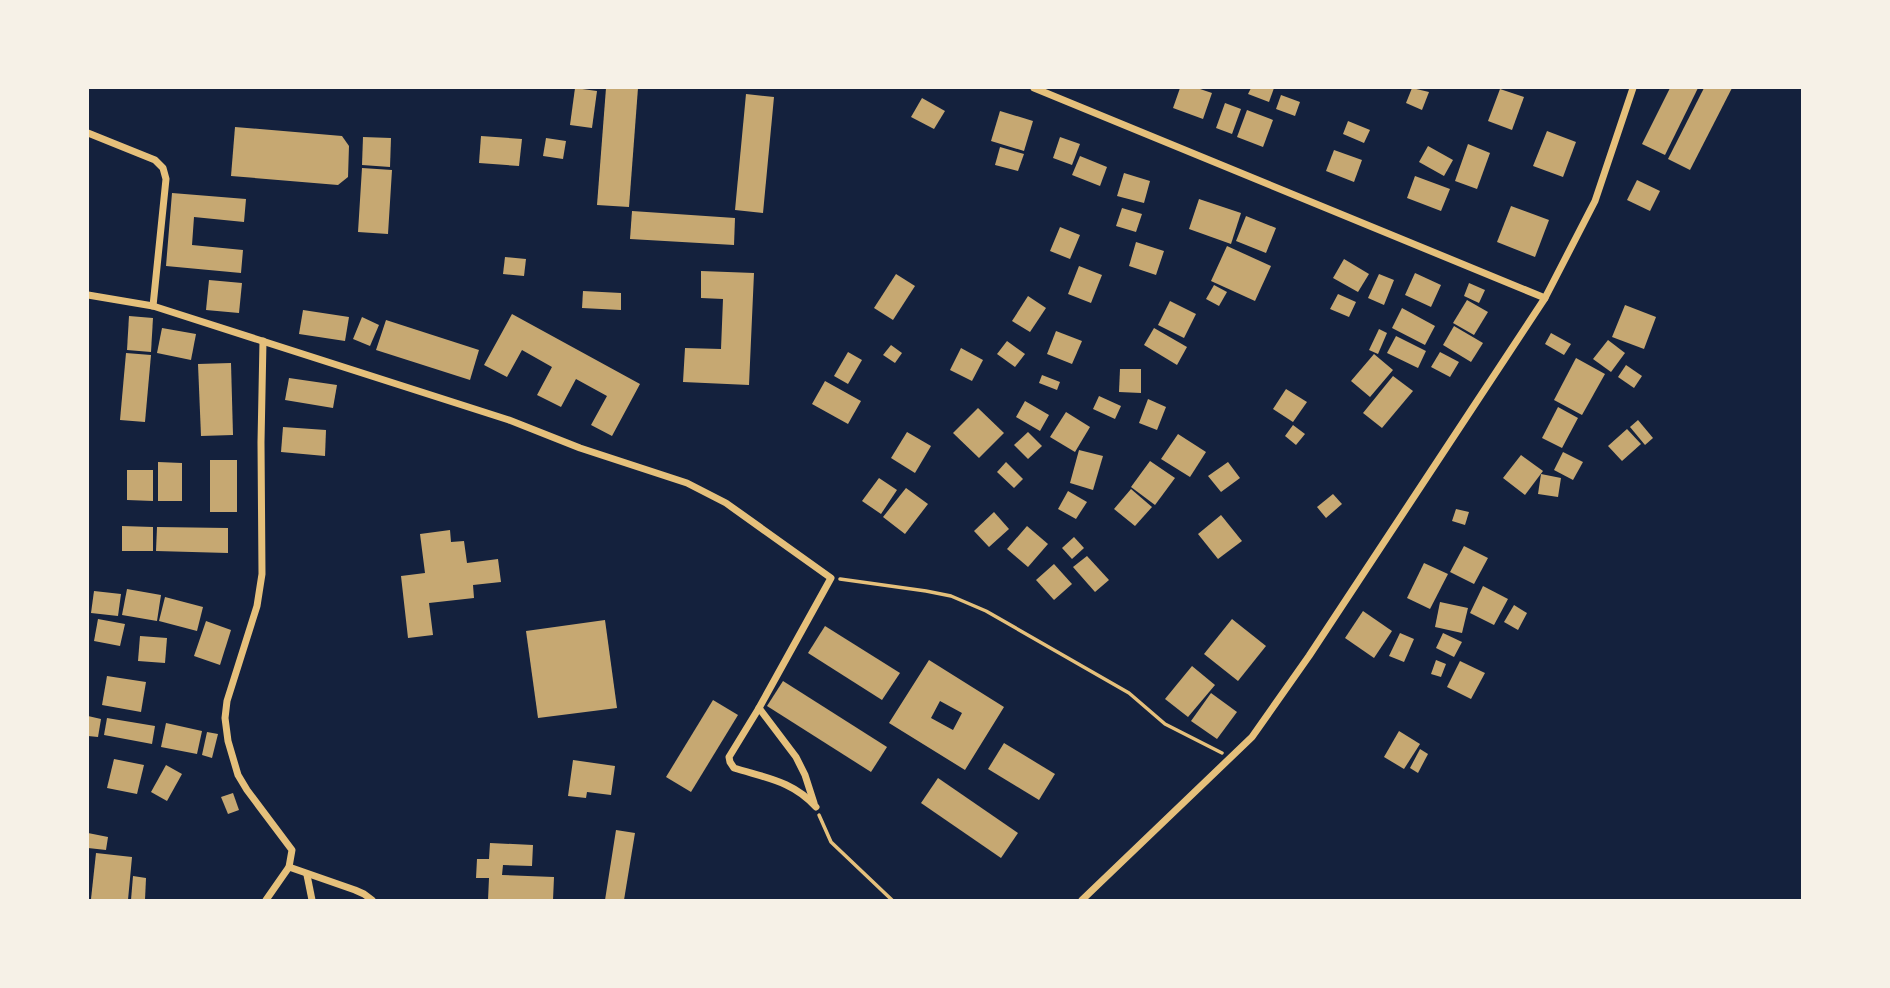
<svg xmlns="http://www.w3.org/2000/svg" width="1890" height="988" viewBox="0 0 1890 988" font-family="Inter,sans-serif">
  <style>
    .building { fill: #c6a872; fill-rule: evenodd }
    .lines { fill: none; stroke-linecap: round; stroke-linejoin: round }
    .path { stroke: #e5c07b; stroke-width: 3.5 }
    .minor { stroke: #e5c07b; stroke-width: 7 }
  </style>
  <rect width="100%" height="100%" fill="#14213d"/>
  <g class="building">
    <polygon points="575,88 597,91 592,128 570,125"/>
    <polygon points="606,88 638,88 629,207 597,205"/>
    <polygon points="1180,88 1197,88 1212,93 1203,119 1173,108"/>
    <polygon points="1251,88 1274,88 1269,102 1248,94"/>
    <polygon points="1412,88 1429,92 1422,110 1406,103"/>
    <polygon points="1670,88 1698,88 1665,155 1642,144"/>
    <polygon points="1704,88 1732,88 1690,170 1668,159"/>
    <polygon points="1500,89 1524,97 1512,130 1488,121"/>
    <polygon points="746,94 774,97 763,213 735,210"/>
    <polygon points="1281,95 1300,102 1295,116 1276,109"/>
    <polygon points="922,98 945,111 934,129 911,117"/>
    <polygon points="1225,103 1241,109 1232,134 1216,128"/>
    <polygon points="1247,110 1273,120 1263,147 1237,137"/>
    <polygon points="1000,111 1033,121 1024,151 991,141"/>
    <polygon points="1348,121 1370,130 1364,143 1343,134"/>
    <polygon points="235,127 342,136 349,146 348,177 338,185 231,176"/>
    <polygon points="1547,131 1576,142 1563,177 1533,166"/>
    <polygon points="481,136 522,139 519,166 479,163"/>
    <polygon points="363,137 391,138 390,167 362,165"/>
    <polygon points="1060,137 1080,144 1072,165 1053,158"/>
    <polygon points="546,138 566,141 563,159 543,156"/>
    <polygon points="1468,144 1490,153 1477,189 1455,181"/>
    <polygon points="1428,146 1453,160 1444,176 1419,162"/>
    <polygon points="1000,147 1024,154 1018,171 995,165"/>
    <polygon points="1334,150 1362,160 1354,182 1326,171"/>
    <polygon points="1080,156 1107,167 1100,186 1072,175"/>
    <polygon points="362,168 392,170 388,234 358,232"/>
    <polygon points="1124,173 1150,181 1144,203 1117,196"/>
    <polygon points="1415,176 1450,189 1441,211 1407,198"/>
    <polygon points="1637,180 1660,191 1650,211 1627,200"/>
    <polygon points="172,193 246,199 244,222 194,217 192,245 243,250 241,273 166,266"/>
    <polygon points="1199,199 1241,213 1231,244 1189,229"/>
    <polygon points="1511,206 1549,220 1535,257 1497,242"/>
    <polygon points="1122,208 1142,214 1136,232 1116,226"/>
    <polygon points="632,211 735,218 734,245 630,239"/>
    <polygon points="1246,216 1276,228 1266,253 1236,241"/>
    <polygon points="1060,227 1080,235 1070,259 1050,251"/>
    <polygon points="1136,242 1164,251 1156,275 1129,266"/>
    <polygon points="1227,246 1271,266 1255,301 1211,281"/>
    <polygon points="505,257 526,259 524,276 503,274"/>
    <polygon points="1344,259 1369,274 1358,292 1333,278"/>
    <polygon points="1079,266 1102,275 1091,303 1068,294"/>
    <polygon points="701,271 754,273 749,385 683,382 685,348 721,349 723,299 701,298"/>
    <polygon points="1415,273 1441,285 1431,307 1405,295"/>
    <polygon points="896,274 915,286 893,320 874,308"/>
    <polygon points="1379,274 1394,280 1384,305 1368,298"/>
    <polygon points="209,280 242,283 239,313 206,310"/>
    <polygon points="1469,283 1485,290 1479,303 1464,296"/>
    <polygon points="1214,285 1227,292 1219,306 1206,299"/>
    <polygon points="583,291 621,293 621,310 582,308"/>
    <polygon points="1338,294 1356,302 1349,317 1330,309"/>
    <polygon points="1028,296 1046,308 1030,332 1012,321"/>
    <polygon points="1467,300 1488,312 1474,335 1453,323"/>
    <polygon points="1170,301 1196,314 1184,338 1158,325"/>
    <polygon points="1625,305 1656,317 1644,349 1612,337"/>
    <polygon points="1402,308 1435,326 1425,345 1392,328"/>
    <polygon points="303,310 349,317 345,341 299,334"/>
    <polygon points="512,314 640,384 612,436 591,425 607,396 576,379 561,407 537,395 552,367 522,350 507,377 484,365"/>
    <polygon points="129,316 153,318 151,352 127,350"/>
    <polygon points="362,317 379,325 370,346 353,339"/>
    <polygon points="386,320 479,350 470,380 376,350"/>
    <polygon points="1454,326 1483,343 1471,362 1443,345"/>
    <polygon points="162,328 196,334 191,360 157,353"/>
    <polygon points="1154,328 1187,347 1177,365 1144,345"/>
    <polygon points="1379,329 1387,333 1378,354 1369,350"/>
    <polygon points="1056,331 1082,341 1072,364 1047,354"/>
    <polygon points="1551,333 1571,344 1564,355 1545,344"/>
    <polygon points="1396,336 1426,351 1418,368 1387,353"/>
    <polygon points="1608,340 1625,353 1611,372 1593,359"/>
    <polygon points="1007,341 1025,354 1015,367 997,354"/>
    <polygon points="891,345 902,353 895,363 883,355"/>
    <polygon points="961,348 983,360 972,381 950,370"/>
    <polygon points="848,352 862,360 848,384 834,376"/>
    <polygon points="1440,352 1459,362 1450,377 1431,367"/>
    <polygon points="126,353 151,355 145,422 120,420"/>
    <polygon points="1374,354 1393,370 1370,397 1351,381"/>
    <polygon points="1576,358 1605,374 1582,415 1554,400"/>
    <polygon points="231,363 233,435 201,436 198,364"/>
    <polygon points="1626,365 1642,376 1634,388 1618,377"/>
    <polygon points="1120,369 1141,369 1141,393 1119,392"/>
    <polygon points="1042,375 1060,382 1057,390 1039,383"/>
    <polygon points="1393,376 1413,391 1382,428 1363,413"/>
    <polygon points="289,378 337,385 333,408 285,400"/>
    <polygon points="825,381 861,401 848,424 812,404"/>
    <polygon points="1286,389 1307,402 1293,422 1273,409"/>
    <polygon points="1099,396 1121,406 1115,419 1093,409"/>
    <polygon points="1148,399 1166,407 1157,430 1139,423"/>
    <polygon points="1025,401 1049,415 1040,431 1016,417"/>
    <polygon points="1558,407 1578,418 1562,448 1542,438"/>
    <polygon points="978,408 1004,433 979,458 953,433"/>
    <polygon points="1066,412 1090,427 1075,452 1050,437"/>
    <polygon points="1638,420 1653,438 1645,445 1630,427"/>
    <polygon points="1293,425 1305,434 1296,445 1285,436"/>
    <polygon points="283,427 326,430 325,456 281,452"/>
    <polygon points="1627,429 1641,444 1622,461 1608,446"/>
    <polygon points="907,432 931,446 915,473 891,458"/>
    <polygon points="1028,432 1042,446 1028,459 1014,445"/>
    <polygon points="1178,434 1206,452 1190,477 1161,459"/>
    <polygon points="1079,450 1103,456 1093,490 1070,483"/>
    <polygon points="1563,452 1583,462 1573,480 1554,470"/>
    <polygon points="1521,455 1543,471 1525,495 1503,478"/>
    <rect x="210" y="460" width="27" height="52"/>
    <polygon points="1150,461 1175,478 1155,505 1131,487"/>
    <polygon points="158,462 182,463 182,501 158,501"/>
    <polygon points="1006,462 1023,479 1014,488 997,472"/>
    <polygon points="1228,462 1240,478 1221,492 1208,476"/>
    <polygon points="127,470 153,470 153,501 127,500"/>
    <polygon points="1541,474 1561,478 1558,497 1538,494"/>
    <polygon points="879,478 897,490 881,514 862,501"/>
    <polygon points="906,488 928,504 905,534 883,517"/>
    <polygon points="1131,489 1152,507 1135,526 1114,509"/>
    <polygon points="1068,491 1087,502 1076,519 1058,509"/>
    <polygon points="1333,494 1342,504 1326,518 1317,507"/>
    <polygon points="1456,509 1469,512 1465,525 1452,521"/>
    <polygon points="994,512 1009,529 989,547 974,531"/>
    <polygon points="1221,515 1242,541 1218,559 1198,534"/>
    <polygon points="122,526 153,527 153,551 122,551"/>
    <polygon points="1027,526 1048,544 1028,567 1007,549"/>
    <polygon points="157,527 228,528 228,553 156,551"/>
    <polygon points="450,530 451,542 464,541 467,563 498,559 501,582 473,585 474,598 429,603 433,635 408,638 401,576 425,573 420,534"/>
    <polygon points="1074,537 1084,548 1072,559 1062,548"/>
    <polygon points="1464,546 1488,558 1474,584 1450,572"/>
    <polygon points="1087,556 1109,580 1095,592 1073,567"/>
    <polygon points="1424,563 1448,574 1430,609 1407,598"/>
    <polygon points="1054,564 1072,584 1054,600 1036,580"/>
    <polygon points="1483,586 1508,599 1494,625 1470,613"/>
    <polygon points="127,589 161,595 157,621 122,615"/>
    <polygon points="94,591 121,594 118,616 91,613"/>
    <polygon points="165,597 203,607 197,631 159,621"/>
    <polygon points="1440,602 1468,608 1462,633 1435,627"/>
    <polygon points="1514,605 1527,613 1518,630 1504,622"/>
    <polygon points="1363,611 1392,631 1374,658 1345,638"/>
    <polygon points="98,619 125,624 120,646 94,641"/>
    <polygon points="1232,619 1266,646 1238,681 1204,654"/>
    <polygon points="605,620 617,708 538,718 526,631"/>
    <polygon points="206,621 231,630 220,665 194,656"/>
    <polygon points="825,626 900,673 882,700 808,653"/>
    <polygon points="1400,633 1414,639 1404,662 1389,656"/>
    <polygon points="1443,633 1462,642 1454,657 1436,648"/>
    <polygon points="140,636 167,638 165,663 138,661"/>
    <path d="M929 660 1004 707 965 770 889 723ZM940 701 962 713 953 730 931 718Z"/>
    <polygon points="1436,660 1446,664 1441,677 1431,674"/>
    <polygon points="1460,661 1485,673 1471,699 1447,687"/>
    <polygon points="1192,666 1215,685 1188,717 1165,699"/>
    <polygon points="107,676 146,682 141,712 102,705"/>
    <polygon points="783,681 887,747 871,772 767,706"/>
    <polygon points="1211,693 1237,712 1217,739 1191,721"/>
    <polygon points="713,700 738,715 691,792 666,777"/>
    <polygon points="88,716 101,719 98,737 88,736"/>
    <polygon points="107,718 155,726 152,744 104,735"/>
    <polygon points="166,723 202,731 197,754 161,747"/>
    <polygon points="1399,731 1420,744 1404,769 1384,757"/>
    <polygon points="207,732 218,734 212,758 202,755"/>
    <polygon points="1004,743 1055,774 1039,800 988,769"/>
    <polygon points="1420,749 1428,754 1418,773 1410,768"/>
    <polygon points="114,759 144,765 137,794 107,788"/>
    <polygon points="573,760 615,766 611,795 587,792 586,798 568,796"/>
    <polygon points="166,765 182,774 167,801 151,792"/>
    <polygon points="938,778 1018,833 1001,858 921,803"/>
    <polygon points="233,793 239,810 228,814 221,797"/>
    <polygon points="616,830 635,833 624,900 605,900"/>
    <polygon points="88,833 108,837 106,850 88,848"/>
    <polygon points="490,843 533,845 532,866 503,865 502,875 554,877 553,900 488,900 489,878 476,878 477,859 489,859"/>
    <polygon points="96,853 132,857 128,900 91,899"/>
    <polygon points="133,876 146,878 145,900 131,900"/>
  </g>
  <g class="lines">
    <g class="path">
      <polyline points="840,579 926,591 951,596 986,611 1129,693 1165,724 1222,753"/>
      <polyline points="819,815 831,842 892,900"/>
    </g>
    <g class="minor">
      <polyline points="1034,88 1545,298"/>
      <polyline points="88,133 155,160 163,168 166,179 153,306"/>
      <path d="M88 295 153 306 509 420 580 448 687 483 726 503 831 578 759 708 729 757 730 762 734 768C766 778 793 781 816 807"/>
      <polyline points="263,341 261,442 262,574 257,606 227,701 225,718 228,741 238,775 247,790 292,850 289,867 266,900"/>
      <polyline points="759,708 796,757 805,775 814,803"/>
      <polyline points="289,867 355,890 364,894 372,900"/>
      <polyline points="307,875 312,900"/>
      <polyline points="1082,900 1252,737 1309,656 1545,298 1595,201 1633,88"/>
    </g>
  </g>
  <rect width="1890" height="988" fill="none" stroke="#f6f1e7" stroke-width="178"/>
</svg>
